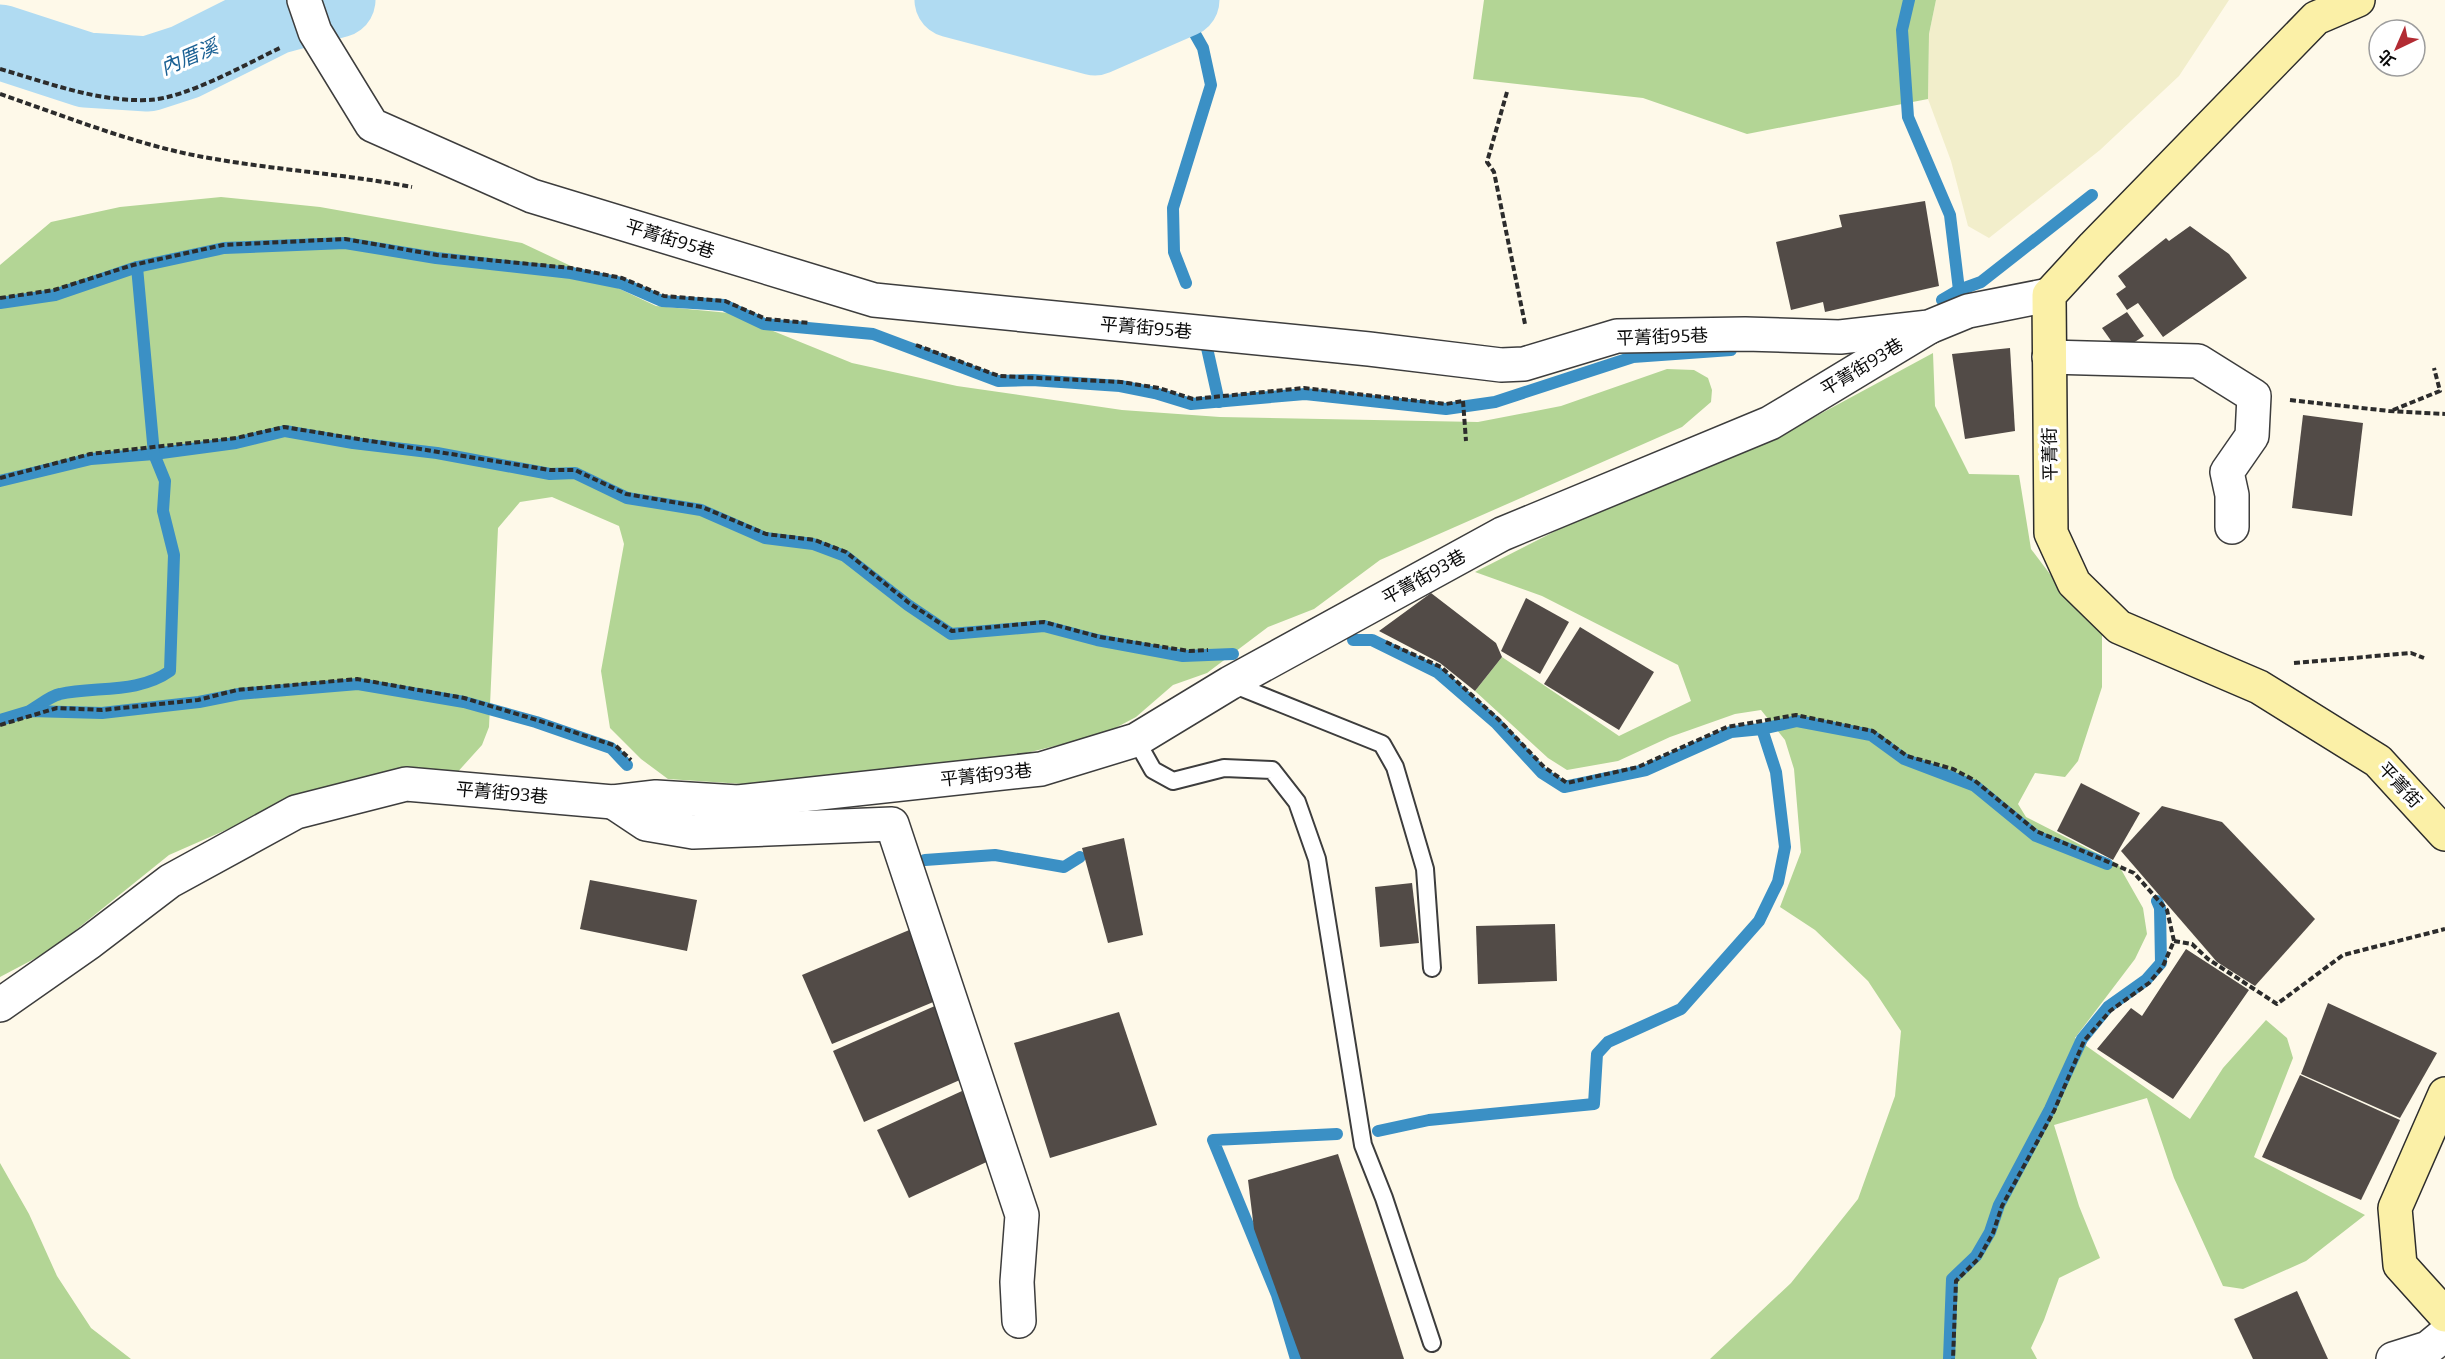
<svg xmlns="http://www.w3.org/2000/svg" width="2445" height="1359" viewBox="0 0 2445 1359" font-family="Bitter,'Noto Sans TC',serif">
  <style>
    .farmland { fill: #f2eecb }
    .forest { fill: #b3d595 }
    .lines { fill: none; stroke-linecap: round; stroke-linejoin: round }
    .stream { stroke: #3b90c5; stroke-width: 12 }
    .river { stroke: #b0dbf2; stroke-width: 75 }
    .building { fill: #524b47 }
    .lane-casing { stroke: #3d3d3d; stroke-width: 20 }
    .street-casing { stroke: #3d3d3d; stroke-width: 36 }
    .secondary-casing { stroke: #2c2c2c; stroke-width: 36 }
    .path { stroke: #2c2c2c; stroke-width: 4; stroke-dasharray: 6 3; stroke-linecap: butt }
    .lane { stroke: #fff; stroke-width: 16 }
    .street { stroke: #fff; stroke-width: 33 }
    .secondary { stroke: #fbf0a7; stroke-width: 33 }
    .labels { text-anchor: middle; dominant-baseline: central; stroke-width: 6; stroke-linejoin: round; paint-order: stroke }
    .street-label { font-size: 18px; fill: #0a0a0a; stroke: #fff }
    .water-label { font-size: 20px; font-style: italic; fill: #1b6194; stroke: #fff }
  </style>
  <rect width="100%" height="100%" fill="#fef9e9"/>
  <polygon class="farmland" points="1936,0 2229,0 2179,76 2100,150 1989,238 1968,226 1951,161 1928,99 1929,34"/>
  <g class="forest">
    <polygon points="1010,0 1138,0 1108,12"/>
    <polygon points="1484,0 1936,0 1929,34 1928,99 1747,134 1643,98 1473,79"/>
    <polygon points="221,197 320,207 522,243 656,306 729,313 852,363 957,386 1122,410 1220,417 1478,422 1561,406 1667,369 1694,370 1708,378 1712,390 1711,402 1682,427 1380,560 1314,609 1268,627 1207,673 1173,685 1136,717 1104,734 990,762 867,776 743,784 668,779 641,759 610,728 601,671 624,544 619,526 552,497 520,502 498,528 489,727 482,745 454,776 292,801 169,855 51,950 0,977 0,265 51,222 120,207"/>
    <polygon points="1933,353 1935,406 1969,474 2019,475 2031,549 2065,594 2102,631 2102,687 2078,761 2065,777 2035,773 2018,804 2026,817 2118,864 2143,908 2147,934 2135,959 2075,1038 2190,1119 2223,1068 2266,1020 2287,1038 2293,1058 2254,1157 2365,1215 2306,1261 2243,1289 2223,1286 2174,1178 2147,1098 2054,1125 2079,1206 2100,1258 2059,1278 2044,1320 2031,1348 2037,1359 1710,1359 1791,1283 1858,1199 1895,1096 1901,1031 1868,981 1815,930 1780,907 1801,852 1794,769 1785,740 1761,710 1735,714 1670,737 1618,761 1567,770 1548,758 1475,691 1502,657 1619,736 1691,701 1678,665 1542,596 1475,572 1656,480 1774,439"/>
    <polygon points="0,1163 29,1214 57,1276 91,1328 131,1359 0,1359"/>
  </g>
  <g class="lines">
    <g class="stream">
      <polyline points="1909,0 1902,30 1908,117 1950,215 1959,290"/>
      <polyline points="1177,2 1203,48 1211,85 1173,208 1174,252 1186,283"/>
      <polyline points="1942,300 1959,290 1981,282 2092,195"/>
      <polyline points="0,303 55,295 137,267 224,248 345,243 436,258 571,273 621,283 662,301 724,305 764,324 873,334 998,381 1032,380 1120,386 1155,393 1191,404 1305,394 1446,409 1495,402 1633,357 1731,350"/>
      <polyline points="1207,348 1219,402"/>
      <polyline points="0,481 91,459 154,454 236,443 285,431 353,443 437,453 550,474 575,473 627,498 701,510 765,538 813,544 845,556 908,605 951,634 1044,626 1097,640 1183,656 1233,654"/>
      <polyline points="1353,640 1372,640 1437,672 1496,723 1542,773 1564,787 1646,770 1731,732 1762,729 1797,721 1871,735 1904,759 1975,786 2036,836 2107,864"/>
      <path d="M31 710C40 705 50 696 60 694 95 686 138 694 170 671L174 555 163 511 165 481 154 454 137 267"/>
      <polyline points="0,720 30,711 102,713 199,702 239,694 358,684 464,702 536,722 611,748 627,765"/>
      <polyline points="925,860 995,855 1064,867 1080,857"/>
      <polyline points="1378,1131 1429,1120 1594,1104 1597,1054 1608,1042 1681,1009 1759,921 1778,882 1785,847 1776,772 1762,729"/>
      <polyline points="1296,1359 1277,1295 1213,1140 1337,1134"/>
      <polyline points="1949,1359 1952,1279 1976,1256 1990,1232 1999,1205 2050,1109 2082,1039 2108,1007 2146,980 2161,963 2160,908 2157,901"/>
    </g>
    <g class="river">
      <polyline points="952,0 1095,38 1182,0"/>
      <polyline points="0,42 86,70 148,74 185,62 275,17 338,0"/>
    </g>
  </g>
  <g class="building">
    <polygon points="1925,201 1939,286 1825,312 1823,302 1791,310 1776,242 1842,227 1839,215"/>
    <polygon points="2190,226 2229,254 2247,278 2163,337 2138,303 2127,310 2116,294 2126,287 2118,276 2166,238 2169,241"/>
    <polygon points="2127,312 2144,336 2119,352 2102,328"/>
    <polygon points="2010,348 2015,431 1965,439 1952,354"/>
    <polygon points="2303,415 2363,423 2352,516 2292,508"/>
    <polygon points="1431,593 1496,643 1502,657 1475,691 1440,663 1379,631"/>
    <polygon points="1526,598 1569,622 1540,674 1501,651"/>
    <polygon points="1580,627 1654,672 1619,730 1544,684"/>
    <polygon points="2081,783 2140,813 2113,860 2057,831"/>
    <polygon points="2162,806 2222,822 2315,919 2255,986 2217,962 2121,851"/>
    <polygon points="1124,838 1143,935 1108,943 1082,848"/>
    <polygon points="590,880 697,900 687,951 580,929"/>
    <polygon points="1412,883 1419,943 1380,947 1375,887"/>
    <polygon points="1555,924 1557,981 1478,984 1476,926"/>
    <polygon points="914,928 943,998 832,1044 802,975"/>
    <polygon points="2186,949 2249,990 2173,1099 2097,1049 2131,1008 2142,1016"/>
    <polygon points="2328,1003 2437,1053 2400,1118 2301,1074"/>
    <polygon points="937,1005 969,1076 864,1122 833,1051"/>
    <polygon points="1119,1012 1157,1125 1050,1158 1014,1043"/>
    <polygon points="2300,1075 2400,1120 2361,1200 2262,1157"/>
    <polygon points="962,1091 993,1159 909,1198 877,1130"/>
    <polygon points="1338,1154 1404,1359 1301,1359 1254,1229 1248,1180"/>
    <polygon points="2297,1291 2328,1359 2253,1359 2234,1319"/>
  </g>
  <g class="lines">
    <defs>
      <g id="lane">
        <polyline points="1230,683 1382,744 1395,767 1425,869 1432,968"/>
        <polyline points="1136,740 1153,770 1173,781 1224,768 1272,770 1297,802 1317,859 1363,1145 1384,1198 1432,1343"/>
      </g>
      <g id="street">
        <polyline points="304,0 315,32 372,125 532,196 874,300 1369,349 1501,365 1524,364 1617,336 1745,334 1840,337 1929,327 1968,311 2049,295"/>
        <polyline points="2049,357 2198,361 2254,396 2252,436 2227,472 2232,495 2232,527"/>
        <polyline points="613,802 646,824 693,832 892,824 1022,1215 1017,1282 1019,1321"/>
        <polyline points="0,1005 90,942 170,881 296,812 406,784 613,802 656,797 738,802 1041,769 1136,740 1230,683 1502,534 1770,423 1929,327"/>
        <polyline points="2393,1359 2428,1348 2445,1334"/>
      </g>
      <g id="secondary">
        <polyline points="2358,0 2316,18 2094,246 2049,295 2051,533 2074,583 2119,627 2259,687 2378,761 2445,834"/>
        <polyline points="2445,1094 2395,1208 2400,1265 2445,1315"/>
      </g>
    </defs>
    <use href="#lane" class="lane-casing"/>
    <use href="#street" class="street-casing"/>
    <use href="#secondary" class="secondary-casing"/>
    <g class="path">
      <path d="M0 69C49 83 97 102 149 100 187 98 246 64 282 47"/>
      <polyline points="1507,92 1487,162 1494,172 1525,324"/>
      <path d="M0 94C68 117 138 146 209 158 276 170 345 174 412 187"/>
      <polyline points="0,298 54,290 133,265 223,245 345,239 437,255 571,268 622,278 664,296 725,301 766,319 809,323"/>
      <polyline points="916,345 999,376 1121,382 1159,388 1193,399 1304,388 1446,404 1463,401"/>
      <polyline points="2290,400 2389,411 2445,414"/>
      <polyline points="1463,401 1466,441"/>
      <polyline points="2393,410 2440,391 2434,368"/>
      <polyline points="0,478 90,454 236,438 284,427 550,470 575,470 626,494 702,507 766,534 815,540 846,552 909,603 952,631 1044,622 1100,637 1189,651 1208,650"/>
      <polyline points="1386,642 1441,667 1498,719 1544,767 1567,783 1638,767 1727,727 1796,715 1873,731 1907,756 1953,769 1974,780 2036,831 2134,873 2167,910 2174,941 2163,966 2149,983 2110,1011 2084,1041 2054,1111 2002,1206 1993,1233 1979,1258 1956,1281 1953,1359"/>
      <polyline points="2294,663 2411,653 2424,658"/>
      <polyline points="0,725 57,708 102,710 198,700 237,690 357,679 464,698 537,720 616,746 631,760"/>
      <polyline points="2174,941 2192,944 2208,959 2277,1004 2343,955 2445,929"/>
    </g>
    <use href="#lane" class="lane"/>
    <use href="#street" class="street"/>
    <use href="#secondary" class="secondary"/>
  </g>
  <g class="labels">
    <g class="street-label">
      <text transform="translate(670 239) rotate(17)">平菁街95巷</text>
      <text transform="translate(1146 328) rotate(5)">平菁街95巷</text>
      <text transform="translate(1662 337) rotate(-2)">平菁街95巷</text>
      <text transform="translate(1862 367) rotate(-31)">平菁街93巷</text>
      <text transform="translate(2050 454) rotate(-91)">平菁街</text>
      <text transform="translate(1424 577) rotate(-29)">平菁街93巷</text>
      <text transform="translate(986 775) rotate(-6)">平菁街93巷</text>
      <text transform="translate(2400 785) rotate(47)">平菁街</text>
      <text transform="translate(502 793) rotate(5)">平菁街93巷</text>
    </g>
    <g class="water-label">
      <text transform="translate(189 57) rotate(-23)">內厝溪</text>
    </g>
  </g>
  <g transform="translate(2397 48) rotate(224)"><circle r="28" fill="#ffffff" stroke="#9d9d9d" stroke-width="1.5"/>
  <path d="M0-4.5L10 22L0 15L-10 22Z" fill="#b22b33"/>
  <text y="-9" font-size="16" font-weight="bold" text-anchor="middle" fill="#0a0a0a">北</text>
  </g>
</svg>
